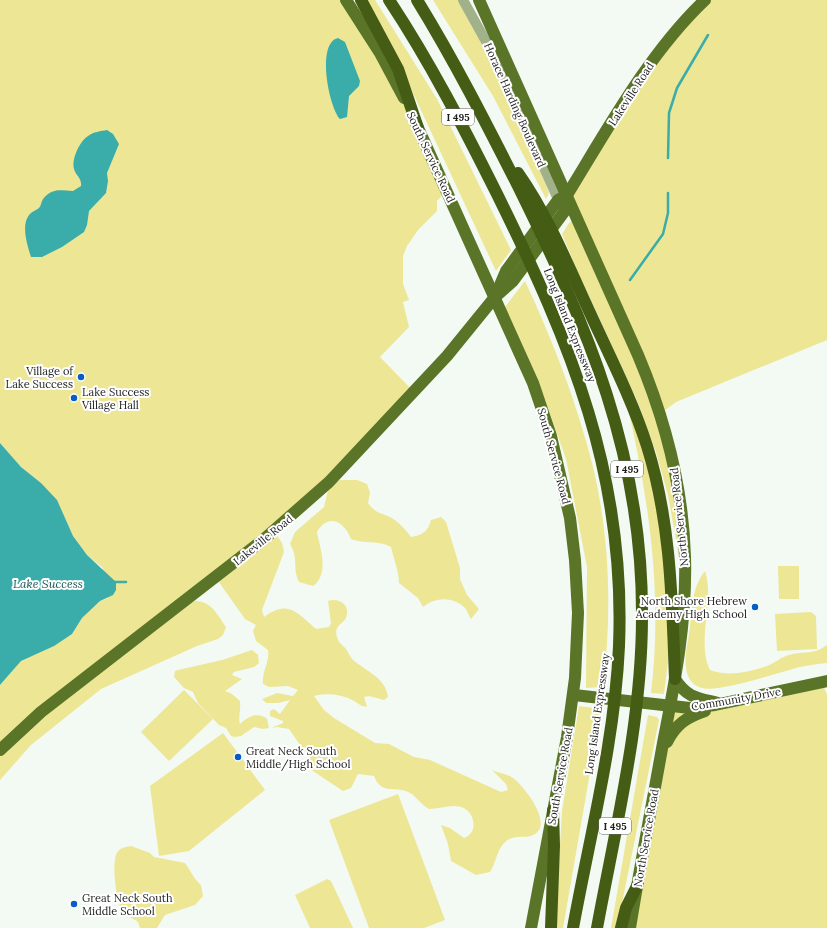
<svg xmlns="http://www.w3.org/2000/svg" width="827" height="928" viewBox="0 0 827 928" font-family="Lora,serif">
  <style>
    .green { fill: #ede695 }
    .water { fill: #3aaca9 }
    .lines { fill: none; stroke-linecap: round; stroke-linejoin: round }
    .stream { stroke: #3aaca9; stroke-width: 2.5 }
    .minor { stroke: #a1b18a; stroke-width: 10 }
    .major { stroke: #5a7428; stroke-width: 12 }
    .highway { stroke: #455c14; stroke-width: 12 }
    .poi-dot { fill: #075cc5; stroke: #fff; stroke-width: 1.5 }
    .labels { text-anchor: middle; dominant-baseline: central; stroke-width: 4; stroke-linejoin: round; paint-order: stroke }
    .shield { fill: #fff; stroke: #616261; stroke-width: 1 }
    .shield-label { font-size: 10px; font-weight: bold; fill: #1d1f1d }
    .street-label { font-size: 11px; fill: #1d1f1d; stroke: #fff }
    .poi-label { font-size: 11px; fill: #1d1f1d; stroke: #fff; text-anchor: start }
    .water-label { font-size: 12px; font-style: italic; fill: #1a5856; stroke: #fff }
  </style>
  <rect width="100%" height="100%" fill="#f3faf3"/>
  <g class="green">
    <path d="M0 0H344L394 83 445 192 437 201V211L418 230 407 246 403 256V284L409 300 403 302 409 327 380 357 415 393 275 532 282 543 284 552 262 610 264 617C289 599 297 613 316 629L329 627 331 623 328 601C336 598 348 602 347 613 347 625 331 623 338 640 340 644 344 646 346 649 349 653 350 657 353 660 366 671 386 678 388 697L384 700 369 696 364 697 367 707C360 706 358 703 352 700 341 694 325 693 314 696L324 710 334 718 375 743 389 744 414 757 430 760 501 792 508 790 506 784 492 770C498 773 508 774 513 778 524 786 553 823 535 834 526 840 515 833 505 842 497 849 496 863 490 872L476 875 451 861 448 844 441 825 450 828 464 838C479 833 475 811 461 807 450 804 440 809 429 809 422 805 418 799 412 794 397 784 382 797 374 776L358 774 351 788 343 791 310 769 307 755 289 729 277 727 271 728 283 723V721L270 716V711L274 709 280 714 290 700 278 703H266L262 699 277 693 293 696 298 690 288 686 269 687 263 684C262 669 270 663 268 650L256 641 253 631 256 625 245 619 216 578 193 601C211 600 217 614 226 627L223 635 218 639 197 646 101 689 31 745 0 780V685L21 661 72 634 82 618 100 601 108 598 103 568 87 555 73 536 66 521 41 483 21 467 0 443Z"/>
    <polygon points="366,0 375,0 437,99 511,250 496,271 391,46"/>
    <polygon points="433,0 459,0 483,42 546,185 549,193 546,199 493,96"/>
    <polygon points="705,0 827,0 827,340 676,402 660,414 567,195 599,142"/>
    <path d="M572 221C601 286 634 351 656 419 670 459 675 502 681 544L680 551H678L668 495 656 452 636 398 577 270 562 234 569 223Z"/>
    <path d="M525 281C553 341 577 403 593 467 610 538 612 614 603 687L586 688 587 567 566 459 537 377 505 307Z"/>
    <path d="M627 404 637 426 660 510 670 645 664 694 651 693C663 594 649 500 627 404Z"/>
    <path d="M340 480H357L367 484 370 493 368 503C376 514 380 512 390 517 399 522 405 529 411 537 422 535 428 532 431 520L441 517 446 522 460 568V579L467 595 479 609 471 619C469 616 467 610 465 608 453 596 435 597 423 607L418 598 399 583 398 573 391 547C379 540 364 544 351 539 344 521 328 513 317 532 320 549 330 573 313 586L299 582C292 567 299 559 290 544L295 532 324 507 329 486Z"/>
    <polygon points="778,566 799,566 799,599 779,599"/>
    <path d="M705 571C715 601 696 641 710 670 727 677 750 672 767 666 775 663 781 657 789 655 806 650 812 656 827 645V663C818 664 808 665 800 667 780 672 718 693 702 688 681 682 685 656 688 640 693 616 689 591 705 571Z"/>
    <polygon points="811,612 816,616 817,649 777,651 775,614"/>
    <path d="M252 650 258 655 259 663 254 667 234 672 232 675 242 679 225 691 232 694 240 701C241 709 238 718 240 724 247 717 258 711 267 719L269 728 263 729 254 727 241 736 235 737 231 736 226 728 219 725 198 703 193 692 184 688 174 677 175 671 178 670 222 660Z"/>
    <polygon points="821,682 827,694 827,928 630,928 670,707"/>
    <polygon points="184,690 213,719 169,761 141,732"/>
    <polygon points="579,706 601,709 563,928 555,928 562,811"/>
    <polygon points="648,715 657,717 659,720 617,928 611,928"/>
    <polygon points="223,733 265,790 189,851 159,856 150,786"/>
    <polygon points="398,794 445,920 424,928 369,928 329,820"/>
    <path d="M131 846 150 853 154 857 185 863C191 871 193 878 201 885L203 896 195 905 165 915 157 928H140L138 922C134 919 126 916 123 912 116 903 112 866 116 855 118 848 125 847 131 846Z"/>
    <polygon points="327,879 331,881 353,928 310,928 295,895"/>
  </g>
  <g class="water">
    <path d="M338 38 345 42 360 81 359 86 349 96 347 117 340 119C329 107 316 43 338 38Z"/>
    <path d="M107 130 113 134 119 144 107 173 108 181 106 193 89 211 87 225 84 232 62 247 42 257H31C27 244 20 223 31 213 33 211 37 210 39 208 41 206 41 202 43 199 51 188 61 190 73 191L81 186C82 178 76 176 74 169 71 159 80 141 88 136 93 132 101 131 107 130Z"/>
    <polygon points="0,443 21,467 41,483 57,500 73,536 87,555 116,582 116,590 113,595 100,601 82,618 72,634 54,646 21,661 0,685"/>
  </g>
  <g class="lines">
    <g class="stream">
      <polyline points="668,158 669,113 677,88 708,35"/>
      <polyline points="630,280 663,234 668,213 668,193"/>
      <polyline points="114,582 126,582"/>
    </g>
    <polyline class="minor" points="463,0 493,54 561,206"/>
    <g class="major">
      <polyline points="346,0 380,53 404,98"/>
      <path d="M479 0 638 355C665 419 683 487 685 557 687 620 675 682 663 743 652 805 640 866 630 928"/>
      <polyline points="414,119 533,383 551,436 570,518 575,560 578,613 575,678 567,737 531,928"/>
      <polyline points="497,292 506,271 558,200 567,195"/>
      <path d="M675 679C687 698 698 698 718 703"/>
      <polyline points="574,695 690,708 715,705 827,681"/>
      <path d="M667 742C676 724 687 717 705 711"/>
      <path d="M0 750 41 712 263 540 329 482 447 356 495 297 513 281 564 212 567 195C607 130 649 53 705 0"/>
    </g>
    <g class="highway">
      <polyline points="361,0 398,69 418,128"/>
      <path d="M389 0C430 62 464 128 497 194 571 344 626 475 619 646 615 740 590 835 573 928"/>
      <path d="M417 0C454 60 486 123 518 186 588 328 643 455 642 617 642 721 616 825 597 928"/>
      <path d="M518 173C546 213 565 258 585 302 606 349 631 396 647 446 671 522 672 600 675 679"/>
      <polyline points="551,928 554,846 553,810"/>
      <polyline points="621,928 626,908 638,884"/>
    </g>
  </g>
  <g class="poi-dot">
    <circle cx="81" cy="377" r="4"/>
    <circle cx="74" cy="398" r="4"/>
    <circle cx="755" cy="607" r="4"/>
    <circle cx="238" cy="757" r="4"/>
    <circle cx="74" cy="904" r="4"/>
  </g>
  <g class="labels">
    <g class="shield">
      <rect x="442" y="109" width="32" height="16" rx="3"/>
      <rect x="611" y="461" width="32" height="16" rx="3"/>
      <rect x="599" y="818" width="32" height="16" rx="3"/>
    </g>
    <g class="shield-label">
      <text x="458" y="117">I 495</text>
      <text x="627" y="469">I 495</text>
      <text x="615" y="826">I 495</text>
    </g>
    <g class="street-label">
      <text transform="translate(631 94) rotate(-57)">Lakeville Road</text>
      <text transform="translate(515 105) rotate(66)">Horace Harding Boulevard</text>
      <text transform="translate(431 157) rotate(65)">South Service Road</text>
      <text transform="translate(570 325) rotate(68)">Long Island Expressway</text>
      <text transform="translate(554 456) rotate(75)">South Service Road</text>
      <text transform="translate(679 517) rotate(-96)">North Service Road</text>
      <text transform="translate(263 540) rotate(-39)">Lakeville Road</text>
      <text transform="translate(736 699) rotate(-10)">Community Drive</text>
      <text transform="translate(597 714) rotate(-82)">Long Island Expressway</text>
      <text transform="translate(560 776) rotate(-80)">South Service Road</text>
      <text transform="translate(646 838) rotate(-80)">North Service Road</text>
    </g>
    <g class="poi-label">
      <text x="73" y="371" text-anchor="end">Village of<tspan x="73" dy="13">Lake Success</tspan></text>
      <text x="82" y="392">Lake Success<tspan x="82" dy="13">Village Hall</tspan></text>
      <text x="747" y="601" text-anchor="end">North Shore Hebrew<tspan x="747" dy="13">Academy High School</tspan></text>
      <text x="246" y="751">Great Neck South<tspan x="246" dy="13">Middle/High School</tspan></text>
      <text x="82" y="898">Great Neck South<tspan x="82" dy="13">Middle School</tspan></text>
    </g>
    <g class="water-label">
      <text x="48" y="583">Lake Success</text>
    </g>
  </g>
</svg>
